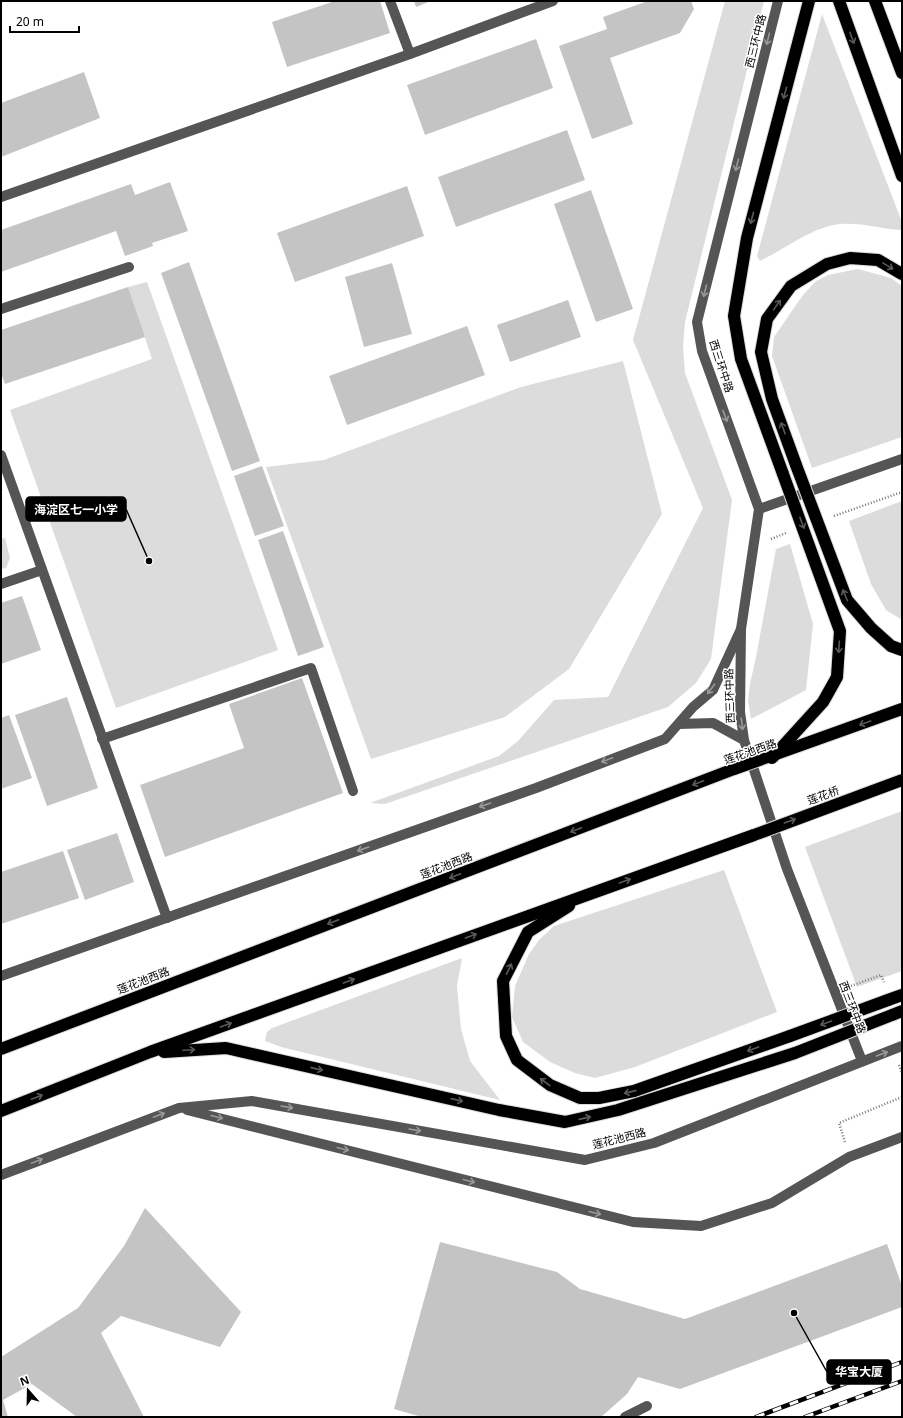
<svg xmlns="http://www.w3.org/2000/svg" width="903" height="1418" viewBox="0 0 903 1418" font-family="'Noto Sans','Noto Sans SC',sans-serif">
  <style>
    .green { fill: #dcdcdc }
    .building { fill: #c4c4c4 }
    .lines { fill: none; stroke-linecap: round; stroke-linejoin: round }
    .highway-casing { stroke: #dbdbdb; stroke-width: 14 }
    .path { stroke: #777; stroke-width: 2.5; stroke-dasharray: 1 2; stroke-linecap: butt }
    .minor { stroke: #555; stroke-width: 10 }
    .highway { stroke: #000; stroke-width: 12 }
    .rail-casing { stroke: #000; stroke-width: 4.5 }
    .rail { stroke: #fff; stroke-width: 3; stroke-dasharray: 9; stroke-linecap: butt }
    .highway-bridge-casing { stroke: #dbdbdb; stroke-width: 14; stroke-linecap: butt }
    .highway-bridge { stroke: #000; stroke-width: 12 }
    .oneway { stroke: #595959 }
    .oneway2 { stroke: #999 }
    .labels { text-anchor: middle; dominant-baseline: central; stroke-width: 3; stroke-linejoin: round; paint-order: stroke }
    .street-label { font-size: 11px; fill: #000; stroke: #fff }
    .leader { fill: none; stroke: #000; stroke-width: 1.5 }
    .callout-dot { fill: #000; stroke: #fff; stroke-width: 1.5 }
    .callout { fill: #000; stroke: #000; stroke-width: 1.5 }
    .callout-label { font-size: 12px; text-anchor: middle; font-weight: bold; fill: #fff }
  </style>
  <rect width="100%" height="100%" fill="#fff"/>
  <g class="green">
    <polygon points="725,1 764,1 685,322 683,346 685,373 732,500 711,659 696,683 668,707 385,804 370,803 499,756 518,741 554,700 608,697 703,508 633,340"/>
    <path d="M822 14 902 222 901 230C881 229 861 222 840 224 812 227 785 249 760 261L757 256Z"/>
    <polygon points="858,269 891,278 902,286 902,437 812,468 772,356 774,337 803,295 816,281 828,275"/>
    <polygon points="147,282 278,650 116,708 10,410 152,359 128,287"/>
    <polygon points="623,361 662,514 569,669 505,717 371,759 266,467 324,460 521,387"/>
    <polygon points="902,501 902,620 886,610 871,584 849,521"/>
    <polygon points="5,538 10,558 6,568 1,569 1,539"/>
    <polygon points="790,544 813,624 806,690 751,719 748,701 750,684 756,657 776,549"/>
    <polygon points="902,811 902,971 857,987 805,847"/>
    <polygon points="724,870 777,1012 635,1067 595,1078 575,1073 550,1062 523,1042 512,1017 515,986 529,954 539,940 554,926"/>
    <polygon points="462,958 457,986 461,1029 470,1061 500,1100 281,1047 265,1041 267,1032 272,1028"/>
  </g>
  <g class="building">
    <polygon points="335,1 380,1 390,33 287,67 272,22"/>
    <polygon points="414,1 431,1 416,7"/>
    <polygon points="648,1 691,1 694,9 680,33 610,58 633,124 592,139 559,46 607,29 603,17"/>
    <polygon points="536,39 553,88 425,135 407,85"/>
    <polygon points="84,72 100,118 1,157 1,103"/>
    <polygon points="567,130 585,180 456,227 438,177"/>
    <polygon points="170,182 188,231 152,243 153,246 125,256 116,231 1,272 1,230 131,184 135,195"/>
    <polygon points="407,186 424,236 295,282 277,233"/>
    <polygon points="591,190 633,309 596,322 554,204"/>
    <polygon points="189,262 260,461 232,471 161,273"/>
    <polygon points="392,263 412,334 364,347 345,277"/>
    <polygon points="128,287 145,337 5,384 1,373 1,330"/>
    <polygon points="568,300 581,337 510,362 497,325"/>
    <polygon points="467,326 485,375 347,425 329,376"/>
    <polygon points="262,466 284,526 255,536 234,476"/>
    <polygon points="283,531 324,647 298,656 258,540"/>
    <polygon points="22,596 41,650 1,664 1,603"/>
    <polygon points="302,678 343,793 165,857 140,785 244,748 229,704"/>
    <polygon points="67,697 98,788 47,806 15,715"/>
    <polygon points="9,715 32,778 1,789 1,718"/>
    <polygon points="117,833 134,882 85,900 67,850"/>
    <polygon points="63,851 79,898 1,924 1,872"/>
    <polygon points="145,1208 241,1312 220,1347 121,1316 101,1333 144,1417 77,1417 32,1384 3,1400 8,1417 1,1417 1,1357 78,1308 124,1246"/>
    <polygon points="440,1242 557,1272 580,1289 685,1319 887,1244 902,1286 902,1307 680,1389 638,1377 627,1394 601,1417 422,1417 394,1409"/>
  </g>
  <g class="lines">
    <defs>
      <g id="highway">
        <polyline points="839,1 902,176"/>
        <polyline points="875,1 902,73"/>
        <polyline points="796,465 772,399 761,352 767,319 791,286 827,264 850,258 878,260 902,274"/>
        <polyline points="783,474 741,359 734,316 747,238 809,1"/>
        <polyline points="569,906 528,932 503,981 506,1036 517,1060 550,1085 580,1098 599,1098 634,1091 790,1036"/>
        <polyline points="888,1000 902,995"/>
        <polyline points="892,1015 902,1011"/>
        <polyline points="1,1049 734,769"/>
        <polyline points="164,1052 226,1048 499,1110 565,1122 618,1110 795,1053"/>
        <polyline points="1,1111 150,1052 754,835"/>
      </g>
    </defs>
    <use href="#highway" class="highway-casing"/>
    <g class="path">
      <polyline points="834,516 902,492"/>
      <polyline points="771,539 786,533"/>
      <polyline points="851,986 881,975 884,982"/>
      <polyline points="899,1065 902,1073"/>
      <polyline points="845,1142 839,1123 902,1097"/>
    </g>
    <g class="minor">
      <polyline points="390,1 410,54"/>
      <polyline points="1,197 410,54 553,1"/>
      <polyline points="1,309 129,267"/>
      <polyline points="1,455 167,918"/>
      <polyline points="759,509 902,459"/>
      <polyline points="1,584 42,570"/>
      <polyline points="679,724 713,723 744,740 740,712 741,629 759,509 702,351 697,322 778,1"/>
      <polyline points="102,739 311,668 353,791"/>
      <polyline points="744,740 787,869 862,1061"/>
      <polyline points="1,976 536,788 665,739 693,707 713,690 741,629"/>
      <polyline points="187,1110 633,1222 701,1226 772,1203 849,1157 902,1137"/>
      <polyline points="1,1175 179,1108 252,1101 585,1160 654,1143 902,1046"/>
      <polyline points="625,1417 647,1406"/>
    </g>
    <use href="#highway" class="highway"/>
    <defs>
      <g id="rail">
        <polyline points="756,1417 902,1362"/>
        <polyline points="805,1417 902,1381"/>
      </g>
    </defs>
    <use href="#rail" class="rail-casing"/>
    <use href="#rail" class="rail"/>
    <defs>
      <g id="highway-bridge">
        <polyline points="796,465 847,600 871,628 891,646 902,650"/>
        <polyline points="772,758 823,702 837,677 840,631 783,474"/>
        <polyline points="734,769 902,709"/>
        <polyline points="754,835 902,780"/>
        <polyline points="790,1036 888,1000"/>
        <polyline points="795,1053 892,1015"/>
      </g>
    </defs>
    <use href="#highway-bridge" class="highway-bridge-casing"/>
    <use href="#highway-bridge" class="highway-bridge"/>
  </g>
  <defs><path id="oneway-shaft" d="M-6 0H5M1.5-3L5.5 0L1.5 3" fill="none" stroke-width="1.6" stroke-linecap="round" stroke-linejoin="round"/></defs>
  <g class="oneway">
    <use href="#oneway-shaft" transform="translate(852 38) rotate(70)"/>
    <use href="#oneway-shaft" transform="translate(785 93) rotate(105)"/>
    <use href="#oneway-shaft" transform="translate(752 218) rotate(105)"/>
    <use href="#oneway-shaft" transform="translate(888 266) rotate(31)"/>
    <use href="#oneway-shaft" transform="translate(777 305) rotate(-55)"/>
    <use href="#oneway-shaft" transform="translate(783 428) rotate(-110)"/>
    <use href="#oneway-shaft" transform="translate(802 523) rotate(70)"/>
    <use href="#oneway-shaft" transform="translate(845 595) rotate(-113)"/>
    <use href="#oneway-shaft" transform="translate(839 647) rotate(94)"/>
    <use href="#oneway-shaft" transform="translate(865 723) rotate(160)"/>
    <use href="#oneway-shaft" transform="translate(698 783) rotate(159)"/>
    <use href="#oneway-shaft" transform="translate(790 821) rotate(-20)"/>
    <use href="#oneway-shaft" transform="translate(576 830) rotate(159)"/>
    <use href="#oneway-shaft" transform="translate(455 876) rotate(159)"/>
    <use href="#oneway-shaft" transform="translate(625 881) rotate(-20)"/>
    <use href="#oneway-shaft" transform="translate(333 922) rotate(159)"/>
    <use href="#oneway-shaft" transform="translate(471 936) rotate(-20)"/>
    <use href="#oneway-shaft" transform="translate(509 969) rotate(-64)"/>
    <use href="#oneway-shaft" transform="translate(349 981) rotate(-20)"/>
    <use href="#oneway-shaft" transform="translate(826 1023) rotate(160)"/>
    <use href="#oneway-shaft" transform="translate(226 1025) rotate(-20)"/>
    <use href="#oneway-shaft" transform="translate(753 1049) rotate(160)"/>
    <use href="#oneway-shaft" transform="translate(189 1050) rotate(-3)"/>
    <use href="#oneway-shaft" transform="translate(317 1069) rotate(13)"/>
    <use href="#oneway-shaft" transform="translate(545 1082) rotate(-143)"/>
    <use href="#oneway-shaft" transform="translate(630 1092) rotate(167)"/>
    <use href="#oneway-shaft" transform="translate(37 1097) rotate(-21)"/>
    <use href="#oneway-shaft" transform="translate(457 1100) rotate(13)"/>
    <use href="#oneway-shaft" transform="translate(585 1118) rotate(-13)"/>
  </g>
  <g class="oneway2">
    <use href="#oneway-shaft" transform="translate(768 39) rotate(104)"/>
    <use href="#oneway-shaft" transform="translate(737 165) rotate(104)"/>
    <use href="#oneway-shaft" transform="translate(705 291) rotate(104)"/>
    <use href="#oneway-shaft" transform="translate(725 416) rotate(70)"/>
    <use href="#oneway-shaft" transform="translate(711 689) rotate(127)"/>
    <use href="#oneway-shaft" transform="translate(742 724) rotate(83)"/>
    <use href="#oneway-shaft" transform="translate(607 760) rotate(159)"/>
    <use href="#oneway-shaft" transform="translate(485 805) rotate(161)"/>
    <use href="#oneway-shaft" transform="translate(363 849) rotate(161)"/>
    <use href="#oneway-shaft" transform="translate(882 1054) rotate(-20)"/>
    <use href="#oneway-shaft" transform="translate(287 1107) rotate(10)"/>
    <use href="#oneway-shaft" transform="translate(159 1115) rotate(-21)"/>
    <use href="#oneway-shaft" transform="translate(217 1117) rotate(14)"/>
    <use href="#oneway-shaft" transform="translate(415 1130) rotate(10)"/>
    <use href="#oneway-shaft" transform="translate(343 1149) rotate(14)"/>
    <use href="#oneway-shaft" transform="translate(37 1161) rotate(-21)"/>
    <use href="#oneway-shaft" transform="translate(469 1181) rotate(14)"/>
    <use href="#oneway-shaft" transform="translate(595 1213) rotate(14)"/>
  </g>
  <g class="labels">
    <g class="street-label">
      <text transform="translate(755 41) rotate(-76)">西三环中路</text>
      <text transform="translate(722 366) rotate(72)">西三环中路</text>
      <text transform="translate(729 696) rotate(-92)">西三环中路</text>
      <text transform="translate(750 751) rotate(-19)">莲花池西路</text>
      <text transform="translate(823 795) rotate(-20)">莲花桥</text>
      <text transform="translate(446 865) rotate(-21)">莲花池西路</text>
      <text transform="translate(143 980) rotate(-21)">莲花池西路</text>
      <text transform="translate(853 1007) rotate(69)">西三环中路</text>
      <text transform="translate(619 1138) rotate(-14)">莲花池西路</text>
    </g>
  </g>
  <path class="leader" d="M149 561L126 509M794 1313L827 1372"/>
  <g class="callout-dot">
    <circle cx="149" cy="561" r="4"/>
    <circle cx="794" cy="1313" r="4"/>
  </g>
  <g class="callout">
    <rect x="26" y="497" width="100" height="24" rx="4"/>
    <rect x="827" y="1360" width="64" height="24" rx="4"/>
  </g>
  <g class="callout-label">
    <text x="76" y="514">海淀区七一小学</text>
    <text x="859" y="1376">华宝大厦</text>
  </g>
  <rect width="903" height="1418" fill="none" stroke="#000000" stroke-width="4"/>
  <g transform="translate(28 1390) rotate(340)" stroke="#ffffff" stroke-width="3" paint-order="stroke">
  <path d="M0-3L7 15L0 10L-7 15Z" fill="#000000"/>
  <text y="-6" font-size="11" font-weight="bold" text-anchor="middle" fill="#000000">N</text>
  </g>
  <path d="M10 26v6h69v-6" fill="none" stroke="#000000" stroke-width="2"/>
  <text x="16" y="26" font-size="12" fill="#000000" stroke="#ffffff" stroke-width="3" paint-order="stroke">20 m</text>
</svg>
